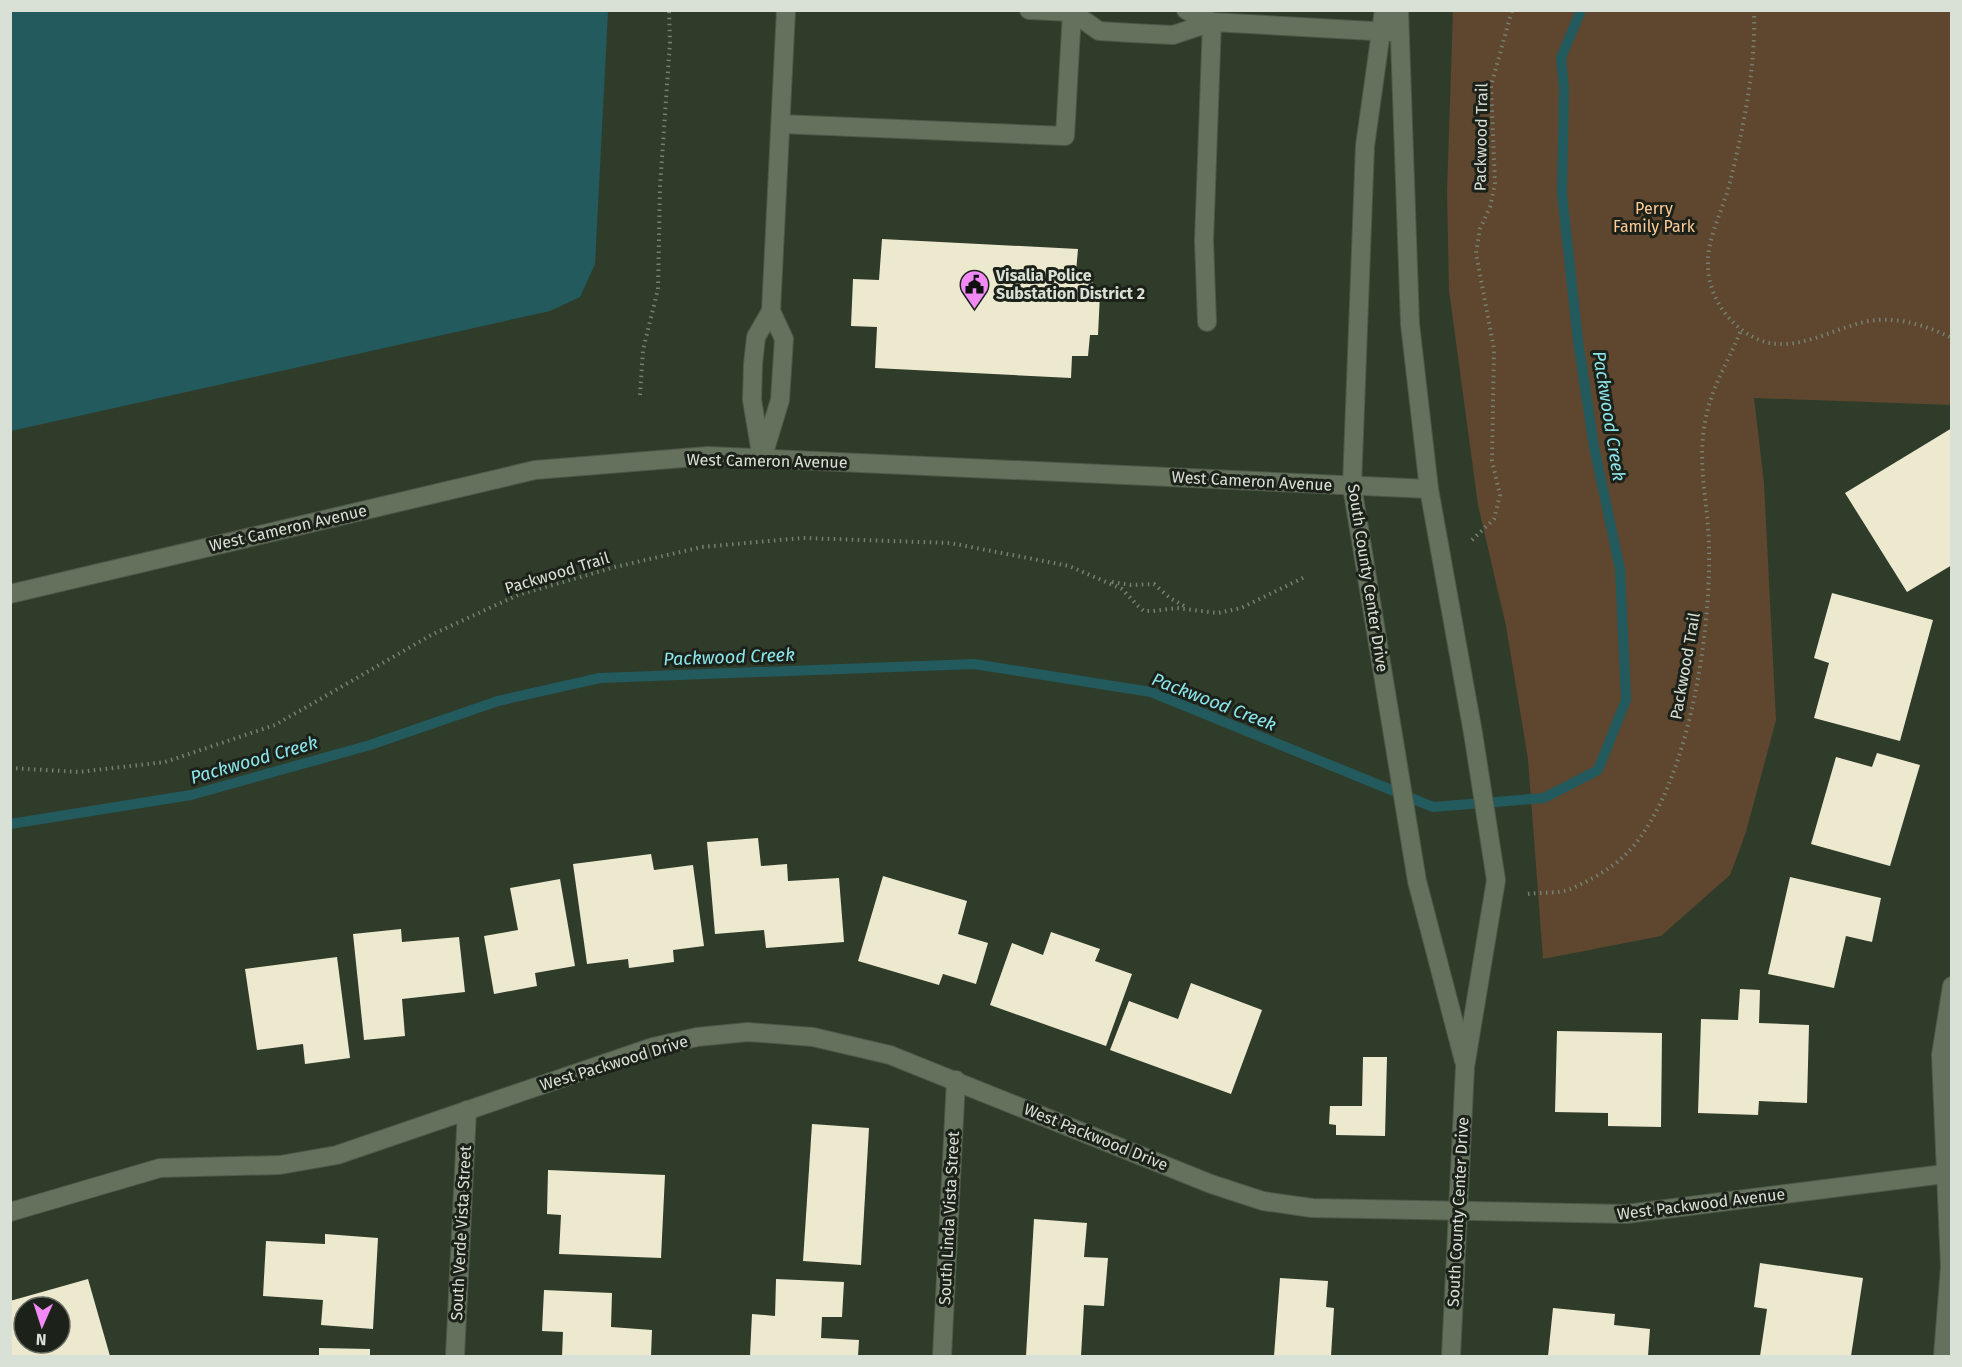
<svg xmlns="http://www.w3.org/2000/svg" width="1962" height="1367" viewBox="0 0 1962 1367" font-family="'Fira Sans',sans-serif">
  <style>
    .green { fill: #5e472e }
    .water { fill: #225a5e }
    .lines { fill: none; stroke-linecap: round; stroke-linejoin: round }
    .stream { stroke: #225a5e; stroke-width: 10 }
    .building { fill: #ede9cf; fill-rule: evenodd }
    .minor-casing { stroke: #4e5849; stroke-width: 20 }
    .path { stroke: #768070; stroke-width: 4; stroke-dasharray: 1.5 4.5; stroke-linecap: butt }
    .minor { stroke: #64715d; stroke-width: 18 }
    .labels { text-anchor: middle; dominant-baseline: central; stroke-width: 6; stroke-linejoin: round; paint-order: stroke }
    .street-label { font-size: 16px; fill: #d9e0d5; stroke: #1c2119 }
    .park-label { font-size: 16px; fill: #ffcc98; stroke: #1c2119 }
    .poi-label { font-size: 16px; font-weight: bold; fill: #d9e0d5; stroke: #1c2119; text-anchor: start }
    .water-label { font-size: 18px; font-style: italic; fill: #8be7ed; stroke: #1c2119 }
  </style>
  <rect width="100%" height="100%" fill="#303c2a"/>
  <polygon class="green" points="1453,11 1951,11 1951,405 1754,398 1764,483 1776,720 1746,832 1730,875 1661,936 1543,959 1528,759 1506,626 1478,505 1449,290 1447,192"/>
  <polygon class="water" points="10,11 608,11 595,264 580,297 550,311 11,431"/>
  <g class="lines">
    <polyline class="stream" points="10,824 191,795 370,745 498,701 600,678 974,664 1151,692 1433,807 1544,798 1598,770 1626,700 1620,569 1594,447 1578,341 1562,194 1564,89 1561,58 1581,10"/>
  </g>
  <g class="building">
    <polygon points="882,239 1078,249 1076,272 1093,273 1092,294 1100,294 1098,335 1090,335 1088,356 1072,356 1071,378 875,368 877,327 851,326 853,279 879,280"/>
    <polygon points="1952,428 1952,565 1907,592 1845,493"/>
    <polygon points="1832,593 1933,620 1900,741 1814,718 1829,663 1814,658"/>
    <polygon points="1877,753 1920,765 1890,866 1811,844 1836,757 1872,767"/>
    <polygon points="758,838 761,866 787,864 788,881 839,878 844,942 766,948 764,930 715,934 707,842"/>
    <polygon points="651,854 654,870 693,865 704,946 673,950 674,962 629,968 628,959 587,964 573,864"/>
    <polygon points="883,876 967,901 958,934 988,943 976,984 943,974 939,985 858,961"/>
    <polygon points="1790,877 1881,898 1872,942 1846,936 1834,988 1768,974"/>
    <polygon points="560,879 575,966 535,973 537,986 494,994 484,936 518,930 510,888"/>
    <polygon points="401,929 402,942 459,937 465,992 402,999 405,1036 364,1040 353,934"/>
    <polygon points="1051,932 1100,949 1095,961 1132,974 1106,1046 990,1005 1012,943 1043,955"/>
    <polygon points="337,957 350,1058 305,1064 303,1044 257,1050 245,969"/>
    <polygon points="1191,983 1262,1010 1231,1094 1110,1050 1129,1001 1178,1019"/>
    <polygon points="1740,989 1760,990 1759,1023 1809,1025 1807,1103 1759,1101 1758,1115 1698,1113 1701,1019 1738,1020"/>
    <polygon points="1557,1031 1662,1033 1661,1127 1608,1126 1608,1113 1555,1112"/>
    <polygon points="1363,1057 1387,1057 1385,1136 1336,1135 1336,1125 1329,1124 1330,1106 1362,1106"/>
    <polygon points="812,1124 869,1128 861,1265 803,1261"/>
    <polygon points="548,1170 665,1175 661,1258 559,1254 561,1215 547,1214"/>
    <polygon points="1034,1219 1087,1223 1084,1257 1108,1258 1104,1306 1084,1305 1081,1356 1026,1356"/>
    <polygon points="325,1234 378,1238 373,1329 321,1325 323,1300 263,1296 266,1241 325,1244"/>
    <polygon points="1760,1263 1863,1278 1851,1356 1760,1356 1767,1309 1754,1307"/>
    <polygon points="1280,1278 1328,1281 1326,1307 1334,1308 1331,1356 1274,1356"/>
    <path d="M88 1279 110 1356H10V1301ZM24 1307H60V1343H24Z"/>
    <polygon points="776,1279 844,1282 842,1317 822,1317 821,1338 859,1340 858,1356 750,1356 752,1314 775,1316"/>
    <polygon points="544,1290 612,1293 611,1327 652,1330 651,1356 562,1356 563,1332 542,1331"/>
    <polygon points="1553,1308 1615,1314 1614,1325 1650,1329 1648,1356 1548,1356"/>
    <polygon points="319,1348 370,1349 370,1356 319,1356"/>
  </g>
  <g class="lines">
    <defs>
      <g id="minor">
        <polyline points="1078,10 1072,12 1099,31 1132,33 1173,35 1212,22"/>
        <polyline points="1186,10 1212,22 1391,32"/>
        <polyline points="1384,10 1365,146 1352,486 1417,881 1464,1061"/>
        <polyline points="1399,10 1410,324 1429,489 1473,733 1496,880 1465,1067 1451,1356"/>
        <polyline points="781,124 1065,136 1072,12 1029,10"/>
        <polyline points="771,311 756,337 753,364 752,400 762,459 780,400 784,339 771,311 786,10"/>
        <polyline points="1207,322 1204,241 1212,22"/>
        <polyline points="10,594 535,470 708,456 1429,489"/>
        <polyline points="10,1212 160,1168 280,1165 337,1155 653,1047 697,1037 748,1032 813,1037 890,1055 1211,1184 1263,1201 1312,1208 1626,1214 1952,1173"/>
        <polyline points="455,1356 467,1110"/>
        <polyline points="942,1356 956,1080"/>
        <polyline points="1943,1356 1950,1267 1941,1055 1952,986"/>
      </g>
    </defs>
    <use href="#minor" class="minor-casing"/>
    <g class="path">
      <path d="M1754 10C1756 69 1743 130 1729 186 1722 212 1707 238 1708 265 1708 287 1719 310 1736 325 1779 364 1819 333 1864 322 1894 315 1925 325 1952 338"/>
      <polyline points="640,395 643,350 658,289 660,187 670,42 669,10"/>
      <polyline points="1472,540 1494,519 1500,495 1492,461 1494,349 1476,253 1480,229 1490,207 1495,184 1491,86 1512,10"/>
      <polyline points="1112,582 1131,585 1154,584 1170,598 1186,607"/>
      <polyline points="10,768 79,772 165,762 275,725 433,634 518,595 615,567 702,547 802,538 950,543 1069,566 1122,589 1138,606 1144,611 1153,611 1177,608 1218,613 1241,608 1305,577"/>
      <path d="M1528 894C1542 892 1560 894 1573 888 1590 880 1609 870 1623 857 1688 796 1711 634 1709 549 1709 511 1699 473 1703 436 1708 390 1725 370 1741 330"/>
    </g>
    <use href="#minor" class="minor"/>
  </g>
  <defs>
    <symbol id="civic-pin" viewBox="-11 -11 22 30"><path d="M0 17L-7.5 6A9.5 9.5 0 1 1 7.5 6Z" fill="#f18af4" stroke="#1c2119"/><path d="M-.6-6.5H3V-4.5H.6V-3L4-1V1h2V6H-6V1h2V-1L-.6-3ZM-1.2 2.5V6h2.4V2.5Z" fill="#111"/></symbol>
  </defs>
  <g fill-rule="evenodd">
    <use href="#civic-pin" x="958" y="268" width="33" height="45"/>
  </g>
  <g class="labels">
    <g class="street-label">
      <text transform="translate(1481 137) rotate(-89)">Packwood Trail</text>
      <text transform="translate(767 461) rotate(1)">West Cameron Avenue</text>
      <text transform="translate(1252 481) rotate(3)">West Cameron Avenue</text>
      <text transform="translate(288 528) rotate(-13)">West Cameron Avenue</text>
      <text transform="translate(557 573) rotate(-17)">Packwood Trail</text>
      <text transform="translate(1368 578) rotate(81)">South County Center Drive</text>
      <text transform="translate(1685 666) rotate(-80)">Packwood Trail</text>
      <text transform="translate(614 1063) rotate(-17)">West Packwood Drive</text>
      <text transform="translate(1096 1137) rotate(22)">West Packwood Drive</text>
      <text transform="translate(1701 1204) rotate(-7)">West Packwood Avenue</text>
      <text transform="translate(1458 1212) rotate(-87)">South County Center Drive</text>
      <text transform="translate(949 1218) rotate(-87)">South Linda Vista Street</text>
      <text transform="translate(461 1233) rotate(-87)">South Verde Vista Street</text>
    </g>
    <g class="park-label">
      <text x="1654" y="208">Perry<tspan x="1654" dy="18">Family Park</tspan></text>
    </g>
    <g class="poi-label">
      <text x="996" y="275">Visalia Police<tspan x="996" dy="18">Substation District 2</tspan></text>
    </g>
    <g class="water-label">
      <text transform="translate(1609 416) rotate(81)">Packwood Creek</text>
      <text transform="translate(729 657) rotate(-2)">Packwood Creek</text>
      <text transform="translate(1214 702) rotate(21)">Packwood Creek</text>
      <text transform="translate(254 760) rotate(-16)">Packwood Creek</text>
    </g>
  </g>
  <rect width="1962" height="1367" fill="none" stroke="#d9e0d5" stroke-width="24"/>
  <g transform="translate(42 1325) rotate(183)"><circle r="28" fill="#1c2119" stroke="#686d64" stroke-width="1.5"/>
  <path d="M0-4.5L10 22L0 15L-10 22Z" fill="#f18af4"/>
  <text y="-9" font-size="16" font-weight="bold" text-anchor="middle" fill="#d9e0d5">N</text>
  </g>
</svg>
